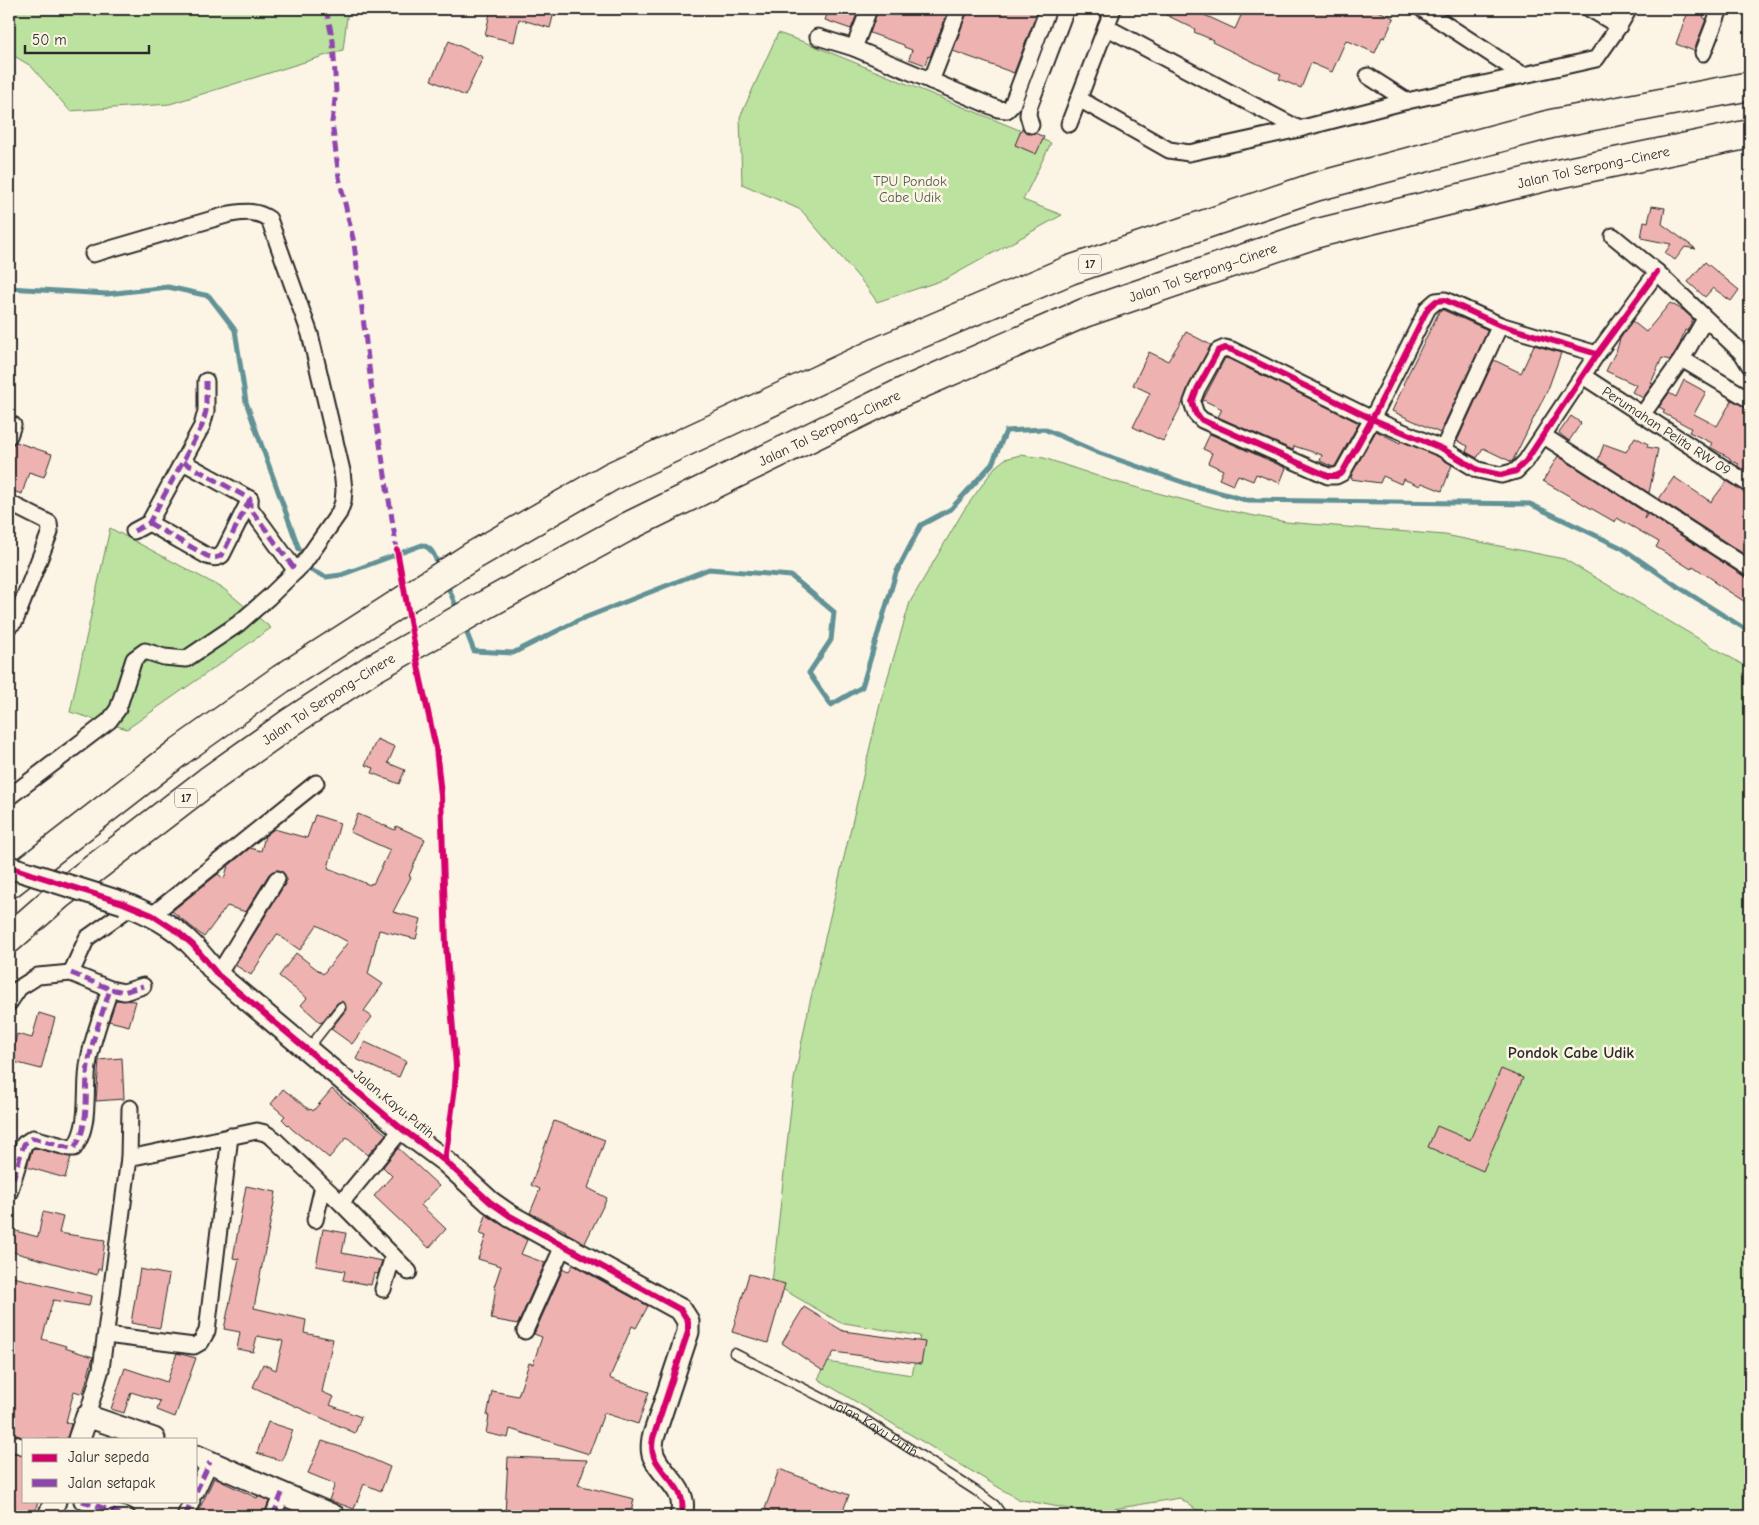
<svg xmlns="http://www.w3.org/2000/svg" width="1759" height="1525" viewBox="0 0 1759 1525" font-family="'Comic Neue',sans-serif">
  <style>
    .green { fill: #bbe29e; stroke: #738664 }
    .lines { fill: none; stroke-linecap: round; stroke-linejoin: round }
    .stream { stroke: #629296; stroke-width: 5 }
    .building { fill: #eeb3b1; stroke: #2b2b2b }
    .lane-casing { stroke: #2b2b2b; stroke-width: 11 }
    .street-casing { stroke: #2b2b2b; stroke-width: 19 }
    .secondary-casing { stroke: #2b2b2b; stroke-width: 25 }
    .highway-casing { stroke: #2b2b2b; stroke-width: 31 }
    .lane { stroke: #fcf5e5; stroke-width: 8 }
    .street { stroke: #fcf5e5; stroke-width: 15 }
    .secondary { stroke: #fcf5e5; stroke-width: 21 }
    .highway { stroke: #fcf5e5; stroke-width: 28 }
    .secondary-bridge-casing { stroke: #2b2b2b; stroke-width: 25; stroke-linecap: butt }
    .secondary-bridge { stroke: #fcf5e5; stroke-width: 21 }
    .quiet { stroke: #8e44ad; stroke-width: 5; stroke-dasharray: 10 5; stroke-linecap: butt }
    .cycleway-casing { stroke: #fcf5e5; stroke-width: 9 }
    .cycleway { stroke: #d6006c; stroke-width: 6 }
    .labels { text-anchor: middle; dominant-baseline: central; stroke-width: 5; stroke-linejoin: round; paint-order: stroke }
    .shield { fill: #fcf5e5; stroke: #6a6863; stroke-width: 1 }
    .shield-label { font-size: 12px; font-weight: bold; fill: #2b2b2b }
    .street-label { font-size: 14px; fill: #2b2b2b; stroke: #fcf5e5 }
    .park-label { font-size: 14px; fill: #4f5948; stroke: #fcf5e5 }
    .quarter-label { font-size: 16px; font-weight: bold; fill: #2b2b2b; stroke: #fcf5e5 }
  </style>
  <rect width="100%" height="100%" fill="#fcf5e5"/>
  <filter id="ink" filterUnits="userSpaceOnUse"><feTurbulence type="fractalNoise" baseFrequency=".02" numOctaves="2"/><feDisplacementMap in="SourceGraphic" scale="10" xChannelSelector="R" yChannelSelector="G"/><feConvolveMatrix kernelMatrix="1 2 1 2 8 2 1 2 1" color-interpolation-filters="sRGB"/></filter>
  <g filter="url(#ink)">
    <g class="green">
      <polygon points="9,9 348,9 343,50 170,104 70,111 31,66 9,53"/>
      <polygon points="778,33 807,43 1051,143 1023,200 1062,215 946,279 877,302 865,285 801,210 742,184 740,117"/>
      <polygon points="1020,455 1044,458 1112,481 1215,508 1286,522 1445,535 1564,559 1750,669 1750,1516 1205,1516 1180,1498 1089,1513 1018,1499 818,1379 827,1362 912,1375 920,1336 839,1322 772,1283 794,1080 809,1006 881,700 910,602 964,510 995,467 1005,459"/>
      <polygon points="110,528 224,589 271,628 127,729 70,712"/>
    </g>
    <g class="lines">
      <g class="stream">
        <polyline points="9,288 107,294 168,287 209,296 235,330 246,402 299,549"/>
        <path d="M310 570 326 577 341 575 422 545C433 548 435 557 439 567"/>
        <polyline points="446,582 458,611"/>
        <polyline points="464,626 474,651 513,653 579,620 709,569 791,576 834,612 831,640 809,673 831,705 862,687 896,573 921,525 951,509 992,464 1006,431 1044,429 1099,453 1188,484 1246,500 1530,504 1622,548 1677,586 1750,632"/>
      </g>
    </g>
    <g class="building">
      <polygon points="491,9 555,9 550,28 519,19 514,42 485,35"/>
      <polygon points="829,9 859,9 851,29 825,20"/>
      <polygon points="878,9 949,9 930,57 928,56 925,65 909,59 912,50 904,47 904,45 870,33"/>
      <polygon points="968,9 1038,10 1014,73 953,51"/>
      <polygon points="1154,9 1202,9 1200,13 1235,29 1244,9 1374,9 1394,18 1385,38 1382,37 1375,53 1346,40 1332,72 1311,63 1301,88 1279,79 1281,75 1212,42 1213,40 1194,32 1195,29"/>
      <polygon points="1691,9 1708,9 1703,17 1706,19 1694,51 1676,44 1685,19"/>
      <polygon points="449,41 483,57 465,96 431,80"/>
      <polygon points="1022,128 1028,134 1035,133 1044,137 1036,154 1015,145"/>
      <polygon points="1652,206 1665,208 1662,224 1696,249 1685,247 1675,260 1665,253 1671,244 1641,238 1644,221 1648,222"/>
      <polygon points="1705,262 1739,290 1731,301 1713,288 1705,297 1688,282"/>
      <polygon points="1670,303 1683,310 1693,319 1687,331 1685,330 1680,344 1670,360 1662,358 1651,383 1653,384 1643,398 1632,392 1636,385 1606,371 1617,349 1620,339 1632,321 1646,332"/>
      <polygon points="1440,310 1443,310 1488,330 1440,433 1392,411 1404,385 1403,384"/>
      <polygon points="1186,332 1211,345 1189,385 1183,402 1163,441 1133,427 1150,393 1133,385 1149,352 1168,361"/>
      <polygon points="1534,345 1561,353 1548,389 1512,462 1483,448 1477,458 1466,452 1468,446 1457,441 1494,360 1521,373"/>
      <polygon points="1225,358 1229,359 1359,423 1335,466 1333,467 1320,461 1322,455 1294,446 1293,450 1218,417 1222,409 1203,400"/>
      <polygon points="1684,380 1706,392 1694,414 1717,426 1732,400 1750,409 1750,474 1737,466 1739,464 1730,460 1730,458 1710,447 1712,443 1689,432 1691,428 1663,413 1665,410 1659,407 1669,393 1676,397"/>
      <polygon points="1571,416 1581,423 1569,441 1559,433"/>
      <polygon points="1376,431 1400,443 1401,441 1439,457 1452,465 1442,491 1422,483 1420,486 1403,479 1401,484 1383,476 1380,483 1351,479 1352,474"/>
      <polygon points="1210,434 1286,468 1280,483 1256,474 1253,481 1238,475 1233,485 1219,479 1223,470 1208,463 1212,453 1203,449"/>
      <polygon points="1635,437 1648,444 1647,447 1658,449 1649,493 1598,460 1604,444 1626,452"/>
      <polygon points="16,442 52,454 44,477 29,472 22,494 9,490 9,453 12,445"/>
      <polygon points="1558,456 1646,513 1644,519 1648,514 1745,577 1750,578 1750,605 1714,582 1715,581 1693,566 1691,569 1656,547 1659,542 1617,518 1615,522 1543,481"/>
      <polygon points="1674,477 1711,502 1727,481 1745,493 1750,494 1750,558 1659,499"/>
      <polygon points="377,739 395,747 388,763 405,770 399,784 372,773 374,768 365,765"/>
      <polygon points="358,814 395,830 396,826 425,839 409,876 411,877 393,912 421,919 416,939 379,930 368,974 383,984 364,1011 372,1017 352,1044 331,1029 346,1010 345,1003 341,1001 337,1003 321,1023 301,1005 307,998 279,976 296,953 323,974 348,942 317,925 300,950 277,934 251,975 235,965 285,884 286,879 282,871 277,870 269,874 246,912 227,906 204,937 172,911 218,874 224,879 228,866 250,848 261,851 265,836 274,829 307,838 315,815 340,823 328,868 370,885 371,883 373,884 390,850 350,832"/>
      <polygon points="116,1000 136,1001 129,1026 109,1021"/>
      <polygon points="39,1013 55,1018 41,1069 10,1061 17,1034 32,1038"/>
      <polygon points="365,1042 406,1061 399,1077 382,1071 356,1059"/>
      <polygon points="122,1058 124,1099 96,1101 99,1060"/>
      <polygon points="1501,1069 1523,1078 1483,1171 1428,1147 1437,1126 1470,1140"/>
      <polygon points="283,1089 310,1110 311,1109 313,1111 332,1089 386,1134 368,1155 347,1137 329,1158 307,1139 306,1140 293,1130 282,1119 285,1116 271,1104"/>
      <polygon points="554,1121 605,1140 588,1188 607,1198 585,1243 565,1232 566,1231 530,1213 540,1189 531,1185"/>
      <polygon points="35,1148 71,1157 65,1178 27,1167 32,1150"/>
      <polygon points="398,1148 439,1186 421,1205 446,1229 429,1248 374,1196 392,1176 383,1167"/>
      <polygon points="246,1186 276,1192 254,1308 306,1320 304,1333 333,1339 322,1392 334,1397 330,1405 361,1417 355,1433 253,1387 263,1364 276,1370 283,1341 257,1336 253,1352 237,1349 240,1332 224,1329 239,1259 233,1258"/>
      <polygon points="43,1212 63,1217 59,1233 105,1240 101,1270 98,1269 97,1275 9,1251 9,1229 38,1237"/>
      <polygon points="486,1215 527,1240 521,1254 545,1263 518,1324 491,1319 496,1287 494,1287 501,1266 478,1259 486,1236 480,1234"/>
      <polygon points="323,1229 346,1233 342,1253 382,1261 378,1274 374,1273 371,1285 343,1280 345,1271 316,1266"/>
      <polygon points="573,1265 648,1306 636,1328 632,1326 610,1377 611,1379 649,1392 638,1424 604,1413 589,1454 510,1429 508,1438 486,1433 489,1416 487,1416 492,1391 518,1396 529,1363 533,1364 542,1337 534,1334 563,1269 569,1271"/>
      <polygon points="140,1269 169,1275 160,1328 131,1323"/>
      <polygon points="749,1274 785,1284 768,1343 732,1332"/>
      <polygon points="9,1276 91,1296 89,1306 53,1300 42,1339 66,1346 65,1348 93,1357 83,1394 74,1391 66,1422 71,1424 67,1439 28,1439 9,1433"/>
      <polygon points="804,1307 843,1331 925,1342 921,1364 834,1352 823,1371 782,1343"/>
      <polygon points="177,1353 196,1358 175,1417 157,1410 160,1401 131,1392 124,1413 111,1409 125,1368 167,1382"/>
      <polygon points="268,1422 293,1430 282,1461 257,1453"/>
      <polygon points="322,1441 356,1452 390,1467 381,1491 364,1484 354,1509 329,1500 335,1484 308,1473"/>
      <polygon points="9,1452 24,1456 24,1501 38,1501 34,1516 9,1516"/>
      <polygon points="508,1457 587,1460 578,1485 634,1499 630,1516 505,1515"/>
      <polygon points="779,1469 849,1495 841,1516 786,1516 765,1509"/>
      <polygon points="214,1478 257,1498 258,1496 269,1501 264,1516 196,1516"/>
    </g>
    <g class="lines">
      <defs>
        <g id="lane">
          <polyline points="308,1049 341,1007"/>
          <path id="s1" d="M734 1353 864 1419 976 1491 995 1505 1003 1516"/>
        </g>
        <g id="street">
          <polyline points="1422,9 1523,75"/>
          <polyline points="1590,9 1619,26"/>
          <polyline points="1106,27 1299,129"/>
          <polyline points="818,37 854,48 998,109 1007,110 1012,105 1048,9"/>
          <polyline points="854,48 869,9"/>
          <polyline points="1703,53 1720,9"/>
          <polyline points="1368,76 1407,101"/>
          <polyline points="931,81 959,9"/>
          <polyline points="1079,99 1169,150 1189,153 1299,129 1407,101 1596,59 1619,26 1629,9"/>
          <polyline points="1069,124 1113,9"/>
          <polyline points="1031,125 1028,115 1029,107 1066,9"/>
          <polyline points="1613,236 1657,272 1742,353 1750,366"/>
          <polyline points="1597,354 1500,325 1445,300 1436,301 1428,308 1372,419 1342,473 1336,476 1328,476 1202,420 1196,414 1192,402 1197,389 1218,351 1225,348 1232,350 1372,419 1443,449 1478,470 1501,475 1516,471 1526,461 1597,354 1657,272"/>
          <polyline points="1682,359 1750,400"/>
          <path id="s2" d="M1583 376 1750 485"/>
          <polyline points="1642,415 1682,359 1705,319"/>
          <polyline points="9,436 13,425"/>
          <polyline points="1544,436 1750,569"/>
          <polyline points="1443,449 1500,325"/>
          <polyline points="183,462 250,499 250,508 296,571"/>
          <polyline points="9,503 49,523 50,532 15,621 9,626"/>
          <path d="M149 523 207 556C213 558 216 559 222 555L250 499"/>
          <polyline points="134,531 149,523 202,426 206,411 206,381"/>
          <path d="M9 797 109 721 118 709 134 659 145 651 164 657 186 659 238 624 269 597 304 563 339 513 343 502 344 490 342 471 310 334 269 219C256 210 245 212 230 214L93 254"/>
          <polyline points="152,915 316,783"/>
          <polyline points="71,973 87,938 132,906"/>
          <polyline points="218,975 277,879"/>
          <polyline points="9,1003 19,988 38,976 71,973 110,989"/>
          <polyline points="129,1158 257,1131 265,1133 273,1138 341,1203 409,1272"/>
          <path d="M9 1193 24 1144 33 1138 70 1148H74C92 1124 83 1088 89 1060 93 1036 103 1012 110 989L124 992 143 986"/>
          <polyline points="341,1203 402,1129"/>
          <polyline points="315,1220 323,1186"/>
          <polyline points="383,1289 393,1256"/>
          <polyline points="525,1331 563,1246"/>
          <polyline points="106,1335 194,1346 201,1342 207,1331 230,1136"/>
          <polyline points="87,1416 101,1369 129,1158 130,1108"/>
          <polyline points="9,1442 24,1447"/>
          <polyline points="196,1492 210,1462"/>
          <polyline points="82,1501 127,1516"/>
          <polyline points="185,1516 192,1501"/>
          <polyline points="273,1516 282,1493"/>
        </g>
        <g id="secondary">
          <path d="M123 903C148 913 173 925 192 945 202 955 209 965 218 975L402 1129 445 1161 490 1202 510 1216 681 1310 688 1321V1332L653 1438C652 1444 651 1451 654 1457 664 1479 689 1489 681 1516"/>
          <polyline points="79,1439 87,1416 154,1439"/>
          <polyline points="196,1456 334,1516"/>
          <polyline points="49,1516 55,1501"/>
        </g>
        <g id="highway">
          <polyline points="9,884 180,751 281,679 471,557 612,476 882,350 1070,270 1315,187 1551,124 1750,86"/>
          <path id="s3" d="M9 939 58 896 208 781 291 722 372 669 476 610 629 526 905 391 1084 313 1318 233 1553 175 1750 134"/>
        </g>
      </defs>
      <use href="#lane" class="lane-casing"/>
      <use href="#street" class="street-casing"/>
      <use href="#secondary" class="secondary-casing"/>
      <use href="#highway" class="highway-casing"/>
      <use href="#lane" class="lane"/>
      <use href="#street" class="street"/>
      <use href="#secondary" class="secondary"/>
      <use href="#highway" class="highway"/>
      <defs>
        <polyline id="secondary-bridge" points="9,867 123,903"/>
      </defs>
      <use href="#secondary-bridge" class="secondary-bridge-casing"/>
      <use href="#secondary-bridge" class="secondary-bridge"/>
      <g class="quiet">
        <polyline points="326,9 333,41 336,92 332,122 339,177 354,243 373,400 397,550"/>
        <polyline points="9,436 13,425"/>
        <polyline points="183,462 250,499 250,508 296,571"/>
        <path d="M149 523 207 556C213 558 216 559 222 555L250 499"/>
        <polyline points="134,531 149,523 202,426 206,411 206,381"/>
        <polyline points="71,973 110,989"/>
        <path d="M9 1193 24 1144 33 1138 70 1148H74C92 1124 83 1088 89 1060 93 1036 103 1012 110 989L124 992 143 986"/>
        <polyline points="196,1492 210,1462"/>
        <polyline points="82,1501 127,1516"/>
        <polyline points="185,1516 192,1501"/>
        <polyline points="273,1516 282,1493"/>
      </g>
      <defs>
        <g id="cycleway">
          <polyline points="1597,354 1500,325 1445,300 1436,301 1428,308 1372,419 1342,473 1336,476 1328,476 1202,420 1196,414 1192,402 1197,389 1218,351 1225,348 1232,350 1372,419 1443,449 1478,470 1501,475 1516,471 1526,461 1597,354 1657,272"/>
          <polyline points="397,550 420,676 436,748 441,795 446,945 456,1066 455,1087 445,1161"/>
          <path d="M9 867 123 903 152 915 178 932 193 945 218 975 402 1129 445 1161 490 1202 510 1216 681 1310 688 1321V1332L653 1438C652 1444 651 1451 654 1457 664 1479 689 1489 681 1516"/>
        </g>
      </defs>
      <use href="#cycleway" class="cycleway-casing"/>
      <use href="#cycleway" class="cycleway"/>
    </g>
  </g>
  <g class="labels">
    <g class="shield">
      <rect x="1079" y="254.5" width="22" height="19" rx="4"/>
      <rect x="175" y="788.5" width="22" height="19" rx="4"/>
    </g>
    <g class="shield-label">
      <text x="1090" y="264">17</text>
      <text x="186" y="798">17</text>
    </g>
    <g class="street-label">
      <text stroke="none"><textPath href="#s3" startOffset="1780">Jalan Tol Serpong–Cinere</textPath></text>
      <text stroke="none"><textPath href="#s3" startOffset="1375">Jalan Tol Serpong–Cinere</textPath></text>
      <text stroke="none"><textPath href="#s3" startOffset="970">Jalan Tol Serpong–Cinere</textPath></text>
      <text stroke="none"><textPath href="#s2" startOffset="100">Perumahan Pelita RW 09</textPath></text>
      <text stroke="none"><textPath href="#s3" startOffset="400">Jalan Tol Serpong–Cinere</textPath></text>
      <text transform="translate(394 1104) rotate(39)">Jalan Kayu Putih</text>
      <text stroke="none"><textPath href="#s1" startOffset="159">Jalan Kayu Putih</textPath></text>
    </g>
    <g class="park-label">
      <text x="910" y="181">TPU Pondok<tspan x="910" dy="16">Cabe Udik</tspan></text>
    </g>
    <g class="quarter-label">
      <text x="1571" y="1053">Pondok Cabe Udik</text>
    </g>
  </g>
  <rect width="1759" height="1525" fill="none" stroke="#fcf5e5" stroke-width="30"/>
  <rect x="15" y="15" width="1729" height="1495" fill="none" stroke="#2b2b2b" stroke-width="2" filter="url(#ink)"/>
  <rect x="22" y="1438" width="175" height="65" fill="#fcf5e5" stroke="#a8a49b"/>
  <rect x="32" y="1454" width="25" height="8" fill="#d6006c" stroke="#a8a49b"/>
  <text x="68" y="1462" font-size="15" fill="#2b2b2b">Jalur sepeda</text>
  <rect x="32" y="1479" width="25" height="8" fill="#8e44ad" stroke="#a8a49b"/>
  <text x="68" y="1488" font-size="15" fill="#2b2b2b">Jalan setapak</text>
  <path d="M25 45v8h124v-8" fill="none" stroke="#2b2b2b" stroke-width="2.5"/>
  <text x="32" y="45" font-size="15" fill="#2b2b2b" stroke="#fcf5e5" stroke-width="4" paint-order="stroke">50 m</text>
</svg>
